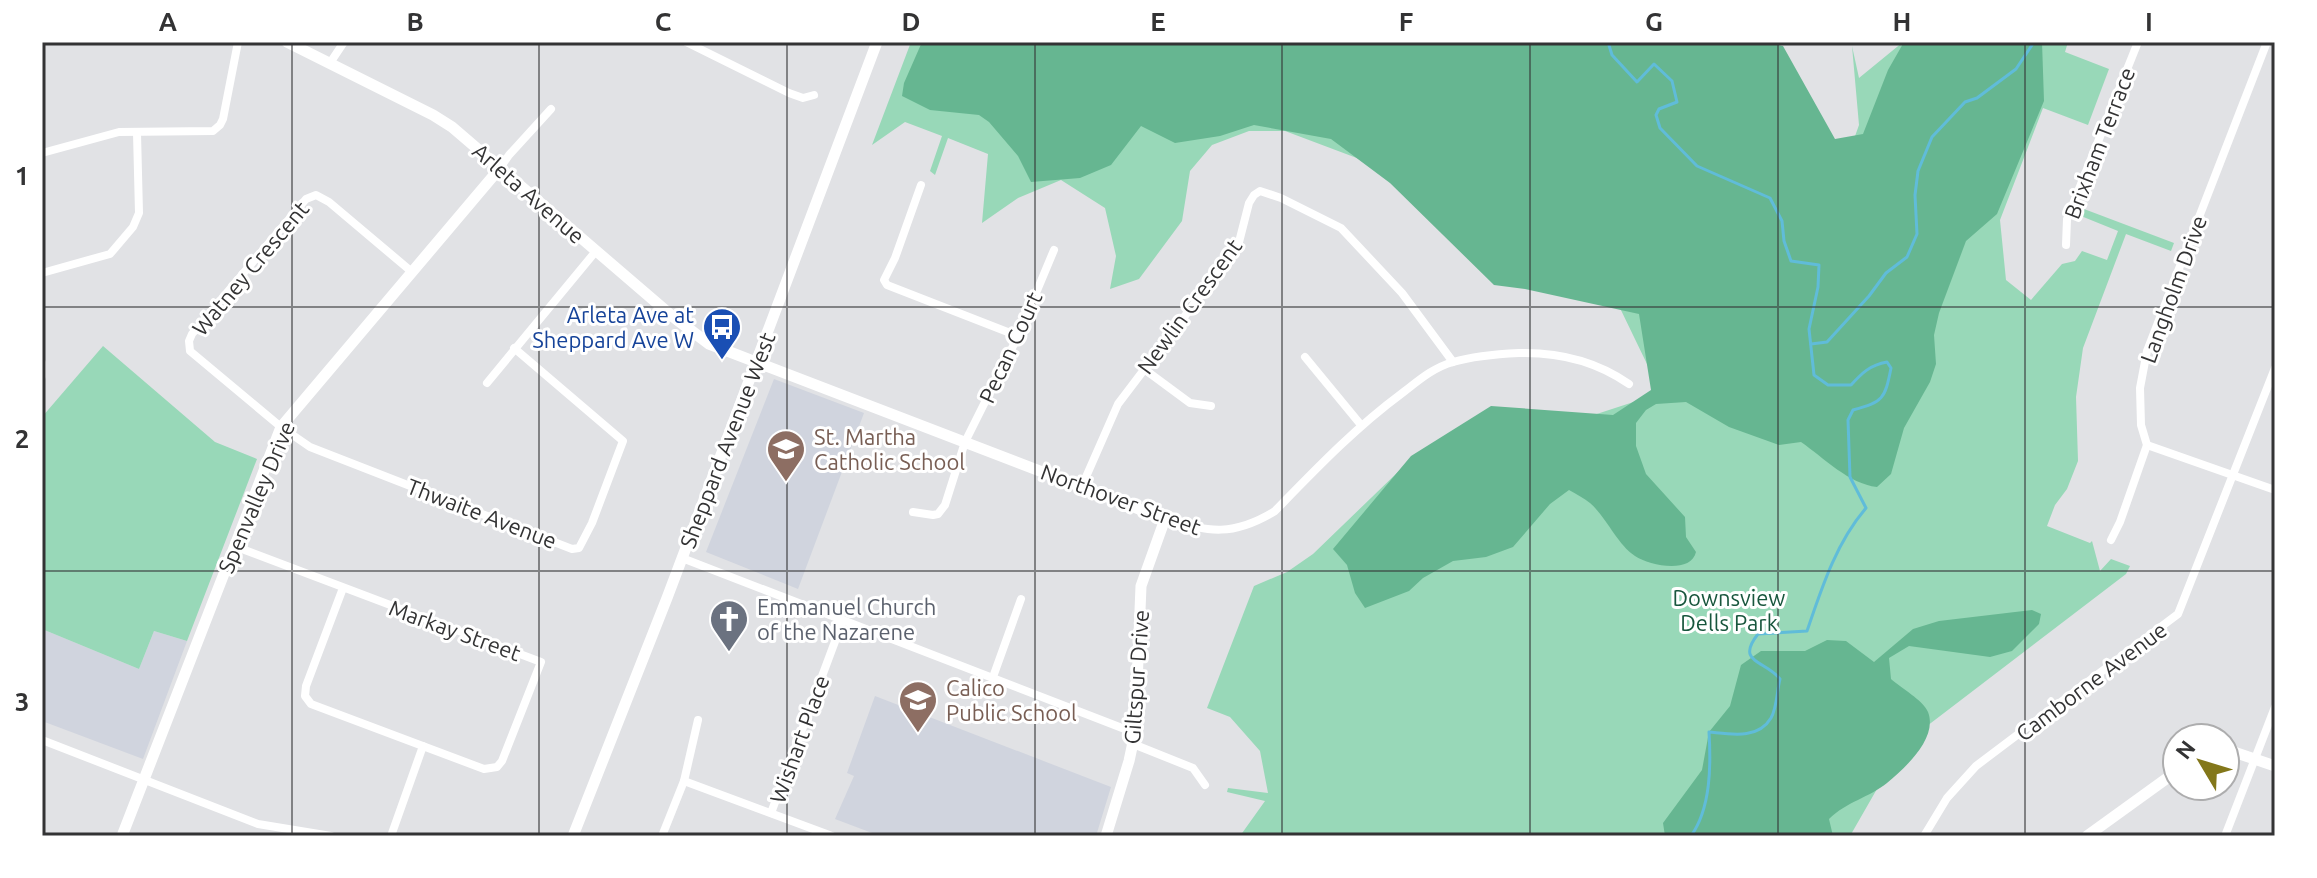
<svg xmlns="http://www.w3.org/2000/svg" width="2317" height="878" viewBox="0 0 2317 878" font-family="Ubuntu,sans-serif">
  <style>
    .built { fill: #d0d4de }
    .green { fill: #98d8b8 }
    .forest { fill: #66b691 }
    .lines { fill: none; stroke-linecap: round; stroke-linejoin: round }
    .stream { stroke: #60bcd9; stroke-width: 3 }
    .street { stroke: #fff; stroke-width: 8 }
    .secondary { stroke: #fff; stroke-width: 11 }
    .grid { fill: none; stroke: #333334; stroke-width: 2; stroke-opacity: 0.55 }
    .labels { text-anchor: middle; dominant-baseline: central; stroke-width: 6; stroke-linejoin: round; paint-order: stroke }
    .street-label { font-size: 22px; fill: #333334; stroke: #fff }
    .transit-label { font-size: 22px; fill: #164399; stroke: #fff; text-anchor: end }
    .education-label { font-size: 22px; fill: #785e54; stroke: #fff; text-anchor: start }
    .park-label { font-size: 22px; fill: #18563d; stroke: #fff }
    .worship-label { font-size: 22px; fill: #5b616d; stroke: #fff; text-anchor: start }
    .neatline { fill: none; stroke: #333334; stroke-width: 3 }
    .grid-label { font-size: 26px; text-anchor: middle; font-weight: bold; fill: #333334 }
  </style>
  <rect width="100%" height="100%" fill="#e1e2e5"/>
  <g class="built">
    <polygon points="774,379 864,413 798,589 706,552"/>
    <polygon points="42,629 139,669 154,631 187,641 143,759 42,721"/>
    <polygon points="875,696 1111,787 1096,836 880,836 835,819 854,776 847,773"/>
  </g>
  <g class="green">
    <polygon points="911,42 1757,42 1831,142 1854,139 1859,125 1852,46 1859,78 1903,42 2068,42 2065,52 2109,69 2088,125 2043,108 2000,220 2006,280 2031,300 2062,264 2075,261 2082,251 2107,260 2118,231 2081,216 2084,209 2174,243 2171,251 2126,234 2083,348 2076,397 2078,461 2067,489 2055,505 2047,526 2090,543 2092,541 2100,571 2111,559 2130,566 2126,574 1927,726 1881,782 1850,836 1240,836 1265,801 1227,792 1228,788 1268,793 1260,751 1230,717 1207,708 1254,586 1287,572 1313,554 1401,469 1560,426 1661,393 1619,306 1378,166 1285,131 1249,131 1212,145 1190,171 1182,221 1139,279 1110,289 1116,256 1105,208 1061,180 1018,198 982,223 988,154 948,138 935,175 930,171 942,136 905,122 872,145"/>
    <polygon points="103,346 215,442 257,459 187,641 154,631 139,669 42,629 42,417"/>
  </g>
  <g class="forest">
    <path d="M922 42H1764L1783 46 1835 139 1863 134 1888 70 1904 42H2042L2044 101 1997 214 1966 241 1939 313 1934 335 1936 364 1930 382 1904 428 1891 474 1877 487C1849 484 1824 458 1801 442L1779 445 1729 427 1686 402 1656 404 1646 410 1636 423V446L1646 474 1685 517 1686 537 1696 552C1691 574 1650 566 1635 556 1617 544 1607 518 1590 503 1584 498 1576 494 1569 490L1550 504 1513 547 1486 557 1453 561 1423 578 1409 591 1365 608 1355 593 1347 565 1333 549 1411 456 1491 406 1613 415 1651 390 1639 314 1525 289 1494 285 1390 183 1331 139 1254 125 1220 136 1175 143 1141 126 1111 165 1080 178 1031 182 1018 156 989 122 979 115 930 110 902 96 904 83Z"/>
    <path d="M2032 610 2041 614 2039 624 2012 651 1990 657 1909 646 1889 658 1891 679C1901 688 1923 700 1928 712 1938 738 1906 767 1887 783 1870 797 1846 802 1829 819L1833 836H1665L1663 823 1702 770 1709 732 1730 706 1741 665 1761 651H1805L1827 640 1846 641 1874 662 1913 629 1939 621Z"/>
  </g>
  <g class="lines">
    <g class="stream">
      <path d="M1608 42 1612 55 1637 82 1654 64 1672 81 1677 102 1659 109 1656 115 1660 128 1697 166 1770 198 1782 221 1784 241 1791 261 1819 265 1818 287 1809 329 1814 375 1828 385H1851C1862 373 1870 365 1887 362L1891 368C1885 399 1883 402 1853 410L1848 420 1850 477 1866 508C1836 543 1822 587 1807 631L1758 634C1735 663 1765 660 1780 679 1777 690 1777 708 1771 718 1758 740 1730 734 1709 732 1711 765 1711 808 1691 836"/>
      <polyline points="1811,344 1827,342 1869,296 1886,273 1907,257 1917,234 1915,195 1918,171 1932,137 1965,102 1977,98 2016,69 2034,42"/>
    </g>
    <g class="street">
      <polyline points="686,42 789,93 803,98 814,95"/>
      <polyline points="330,63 344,42"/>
      <polyline points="42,153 119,132 213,131 220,125 223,119 238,42"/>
      <polyline points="500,168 509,155 551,109"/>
      <polyline points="921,185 895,258 884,280 887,285 1018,336"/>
      <polyline points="2066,245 2067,219 2138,42"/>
      <polyline points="412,272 329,202 316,195 306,199 192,334 189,341 190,351 281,427 310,447 572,549 579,548 592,523 623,441 514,348"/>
      <polyline points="42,273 110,254 133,227 139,213 137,133"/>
      <polyline points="1305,357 1361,425"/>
      <polyline points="42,363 42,376"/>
      <polyline points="1144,369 1190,403 1211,406"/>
      <polyline points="487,383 596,251"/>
      <polyline points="2147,445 2275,490"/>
      <polyline points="1082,486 1118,404 1238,246 1249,203 1254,195 1260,191 1281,198 1341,228 1402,293 1453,362"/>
      <polyline points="913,512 933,515 938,514 945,505 965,442 1018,336 1054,250"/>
      <path d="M1165 519C1209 533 1234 536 1275 511 1315 470 1355 428 1401 394 1417 382 1432 368 1453 362 1474 356 1498 354 1519 353 1560 352 1596 361 1629 384"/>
      <polyline points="2111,540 2120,522 2147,445 2141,425 2140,388 2147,351 2267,42"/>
      <polyline points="234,546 541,662 502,761 497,767 484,769 311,704 305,696 306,686 343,588"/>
      <polyline points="682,558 1135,733"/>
      <polyline points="993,677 1021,599"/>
      <polyline points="42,740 258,824 331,836"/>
      <polyline points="1133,744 1193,768 1205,785"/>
      <polyline points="684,781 832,836"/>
      <polyline points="771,813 843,620"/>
      <polyline points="391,836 423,746"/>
      <polyline points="662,836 684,781 698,720"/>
      <polyline points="1924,836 1947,798 1976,766 2178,614 2275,368"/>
      <polyline points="2225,836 2275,707"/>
    </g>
    <g class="secondary">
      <polyline points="287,42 433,115 452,127 672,316 709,344 1165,519 1141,586 1135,733 1129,761 1106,836"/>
      <polyline points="2225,749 2275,766"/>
      <polyline points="122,836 281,427 500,168"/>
      <polyline points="573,836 667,598 877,42"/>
      <polyline points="2087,836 2177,771"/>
    </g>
  </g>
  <path class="grid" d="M292 42V836M539 42V836M787 42V836M1035 42V836M1282 42V836M1530 42V836M1778 42V836M2025 42V836M42 307H2275M42 571H2275"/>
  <defs>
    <symbol id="bus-pin" viewBox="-11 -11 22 30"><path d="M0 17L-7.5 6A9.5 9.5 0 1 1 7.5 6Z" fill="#1a4fb4" stroke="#fff"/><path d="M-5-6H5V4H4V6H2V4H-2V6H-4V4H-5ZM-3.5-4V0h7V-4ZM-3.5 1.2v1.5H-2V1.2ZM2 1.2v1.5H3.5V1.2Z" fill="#fff"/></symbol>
    <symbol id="school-pin" viewBox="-11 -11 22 30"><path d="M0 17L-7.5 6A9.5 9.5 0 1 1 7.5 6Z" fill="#8d6e63" stroke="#fff"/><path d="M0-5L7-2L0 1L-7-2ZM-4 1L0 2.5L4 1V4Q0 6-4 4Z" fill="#fff"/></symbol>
    <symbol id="church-pin" viewBox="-11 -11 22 30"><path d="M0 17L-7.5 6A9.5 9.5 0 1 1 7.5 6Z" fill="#6b7280" stroke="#fff"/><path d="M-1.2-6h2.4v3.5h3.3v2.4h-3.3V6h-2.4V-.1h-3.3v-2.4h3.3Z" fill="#fff"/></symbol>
  </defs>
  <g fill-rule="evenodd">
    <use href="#bus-pin" x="700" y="305" width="44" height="60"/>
    <use href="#school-pin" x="764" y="427" width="44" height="60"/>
    <use href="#church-pin" x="707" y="597" width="44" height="60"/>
    <use href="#school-pin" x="896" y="678" width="44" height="60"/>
  </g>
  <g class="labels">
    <g class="street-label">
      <text transform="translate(2099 143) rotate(-69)">Brixham Terrace</text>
      <text transform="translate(529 193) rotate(41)">Arleta Avenue</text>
      <text transform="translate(250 268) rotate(-50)">Watney Crescent</text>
      <text transform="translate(2173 289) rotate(-70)">Langholm Drive</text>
      <text transform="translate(1189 306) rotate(-54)">Newlin Crescent</text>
      <text transform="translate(1010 347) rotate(-65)">Pecan Court</text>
      <text transform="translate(727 440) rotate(-69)">Sheppard Avenue West</text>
      <text transform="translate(256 497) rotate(-67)">Spenvalley Drive</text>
      <text transform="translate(1121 499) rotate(20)">Northover Street</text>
      <text transform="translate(482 513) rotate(21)">Thwaite Avenue</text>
      <text transform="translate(455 630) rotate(20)">Markay Street</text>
      <text transform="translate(1136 677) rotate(-86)">Giltspur Drive</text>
      <text transform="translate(2091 681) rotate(-37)">Camborne Avenue</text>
      <text transform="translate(799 739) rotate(-70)">Wishart Place</text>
    </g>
    <g class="transit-label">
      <text x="694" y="314">Arleta Ave at<tspan x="694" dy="25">Sheppard Ave W</tspan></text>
    </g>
    <g class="education-label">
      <text x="814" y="436">St. Martha<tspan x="814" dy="25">Catholic School</tspan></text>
      <text x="946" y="687">Calico<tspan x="946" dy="25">Public School</tspan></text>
    </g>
    <g class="park-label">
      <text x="1729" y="597">Downsview<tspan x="1729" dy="25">Dells Park</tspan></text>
    </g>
    <g class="worship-label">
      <text x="757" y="606">Emmanuel Church<tspan x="757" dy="25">of the Nazarene</tspan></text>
    </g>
  </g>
  <rect width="2317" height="878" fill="none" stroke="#ffffff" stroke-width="88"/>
  <g transform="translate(2201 762) rotate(308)"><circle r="38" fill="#ffffff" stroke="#adadae" stroke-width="2"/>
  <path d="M0-6L14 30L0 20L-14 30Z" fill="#83771a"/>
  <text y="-12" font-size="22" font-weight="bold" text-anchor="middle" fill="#333334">N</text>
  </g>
  <rect x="44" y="44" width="2229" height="790" class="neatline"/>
  <g class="grid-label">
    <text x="168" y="31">A</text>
    <text x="415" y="31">B</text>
    <text x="663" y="31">C</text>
    <text x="911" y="31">D</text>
    <text x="1158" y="31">E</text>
    <text x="1406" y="31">F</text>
    <text x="1654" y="31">G</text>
    <text x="1902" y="31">H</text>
    <text x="2149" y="31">I</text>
    <text x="22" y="185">1</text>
    <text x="22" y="448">2</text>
    <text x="22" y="711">3</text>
  </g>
</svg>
